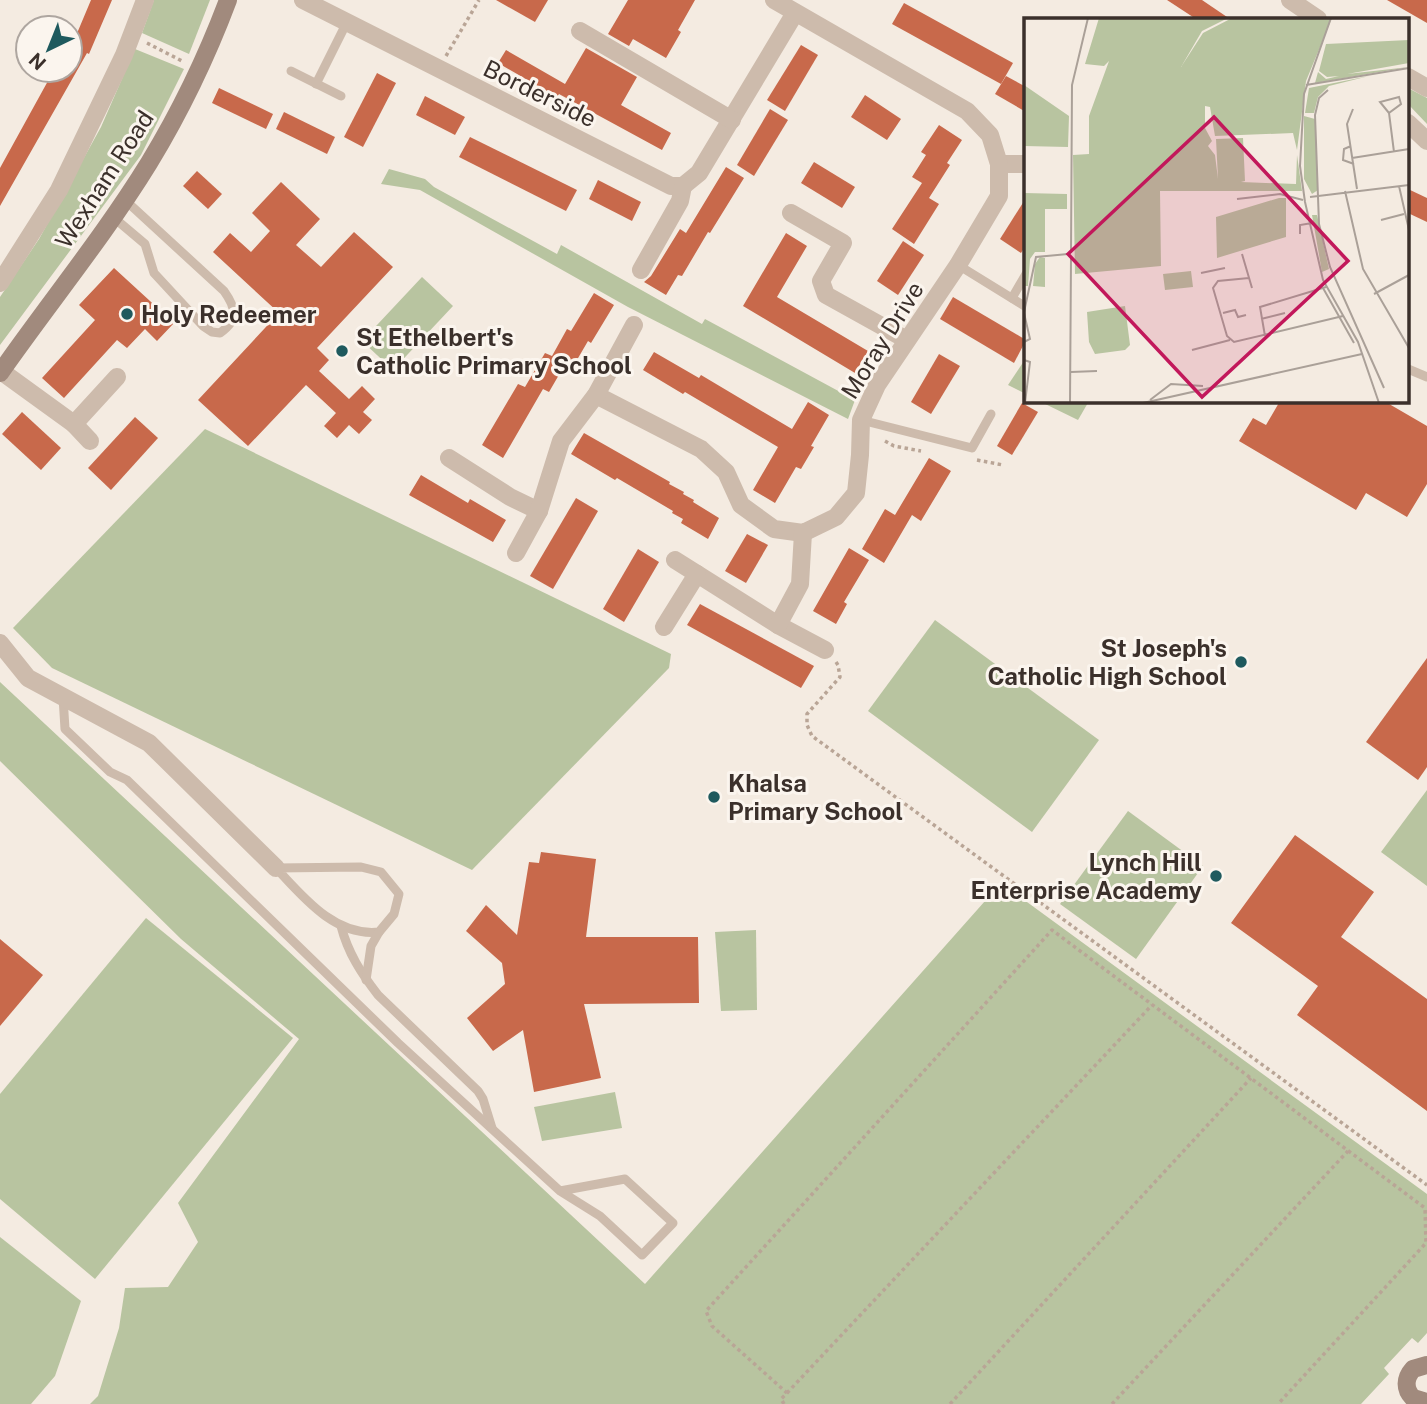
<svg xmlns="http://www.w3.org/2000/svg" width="1427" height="1404" viewBox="0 0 1427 1404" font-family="'Public Sans',sans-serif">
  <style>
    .green { fill: #b8c4a0 }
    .building { fill: #c8694b }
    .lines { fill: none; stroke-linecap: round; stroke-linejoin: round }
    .path { stroke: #b9a596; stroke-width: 3.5; stroke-dasharray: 3.5 3.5; stroke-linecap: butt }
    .lane { stroke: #cdbbac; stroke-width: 9 }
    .street { stroke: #cdbbac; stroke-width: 18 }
    .secondary { stroke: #a18a7d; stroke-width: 18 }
    .poi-dot { fill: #1f5a5e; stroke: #fbf5ee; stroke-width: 2.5 }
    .labels { text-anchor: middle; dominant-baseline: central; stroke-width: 6; stroke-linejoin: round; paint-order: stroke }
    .street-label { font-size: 24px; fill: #3b302b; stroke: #fbf5ee }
    .poi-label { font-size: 24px; font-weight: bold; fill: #3b302b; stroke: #fbf5ee; text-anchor: start }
    .inset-road { fill: none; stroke: #aaa098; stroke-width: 2 }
    .view { fill: #c2185b; fill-opacity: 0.15; stroke: #c2185b; stroke-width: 3.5 }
    .inset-edge { fill: none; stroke: #3b302b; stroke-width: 3.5 }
  </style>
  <rect width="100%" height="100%" fill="#f4ebe1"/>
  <g class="green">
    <polygon points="154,0 210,0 189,54 142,33"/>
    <polygon points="135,49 184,69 141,155 0,345 0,297 39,239 101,127"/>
    <polygon points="1408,88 1427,98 1427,124 1408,104"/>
    <polygon points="389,169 425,179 434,187 557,254 561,245 702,324 705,319 855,400 848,419 628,307 420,190 381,184"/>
    <polygon points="422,277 453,306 393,370 362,341"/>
    <polygon points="1026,358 1026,394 1008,385"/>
    <polygon points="1039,401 1089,401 1078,420"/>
    <polygon points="205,429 671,654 669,668 472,870 52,668 13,628"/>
    <polygon points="935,620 1099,740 1032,832 868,711"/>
    <polygon points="0,682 645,1284 1001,883 1427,1194 1427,1333 1418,1343 1412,1338 1384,1368 1389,1374 1361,1404 90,1404 98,1396 119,1328 125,1288 168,1287 198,1242 178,1203 299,1039 181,939 0,761"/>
    <polygon points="1427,790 1427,886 1381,852"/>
    <polygon points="1128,811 1203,866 1136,959 1060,904"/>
    <polygon points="146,918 293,1038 95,1279 0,1199 0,1094"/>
    <polygon points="756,930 757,1010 721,1011 715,932"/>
    <polygon points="615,1092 622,1128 542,1141 534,1107"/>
    <polygon points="0,1237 81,1301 55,1376 31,1404 0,1404"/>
  </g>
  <g class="building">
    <polygon points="91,0 112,0 89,54 87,53 0,206 0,168 54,70 70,70 70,50"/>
    <polygon points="496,0 548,0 535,22"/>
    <polygon points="628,0 695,0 678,30 681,32 666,58 633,39 629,46 608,34"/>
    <polygon points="1167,0 1202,0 1230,19 1196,19"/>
    <polygon points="1387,0 1427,0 1427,23"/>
    <polygon points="904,3 1013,63 1001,84 892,24"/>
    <polygon points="801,45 818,55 785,111 767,100"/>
    <polygon points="586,48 637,77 621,105 671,133 662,150 559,94 557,97 498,63 506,50 565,84"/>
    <polygon points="377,73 396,83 363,147 344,137"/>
    <polygon points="1006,76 1026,87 1026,112 995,94"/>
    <polygon points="219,88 273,114 266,129 212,103"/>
    <polygon points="865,95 901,119 887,140 851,117"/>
    <polygon points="425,96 465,117 455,135 416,115"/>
    <polygon points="770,109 788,120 754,176 737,165"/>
    <polygon points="284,112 335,137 327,154 276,129"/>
    <polygon points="939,125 962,140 947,163 950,165 929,198 939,204 914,244 892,229 922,183 912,177 926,155 921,152"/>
    <polygon points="470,137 577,190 566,211 459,157"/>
    <polygon points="814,162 855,187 842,208 801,183"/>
    <polygon points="726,167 744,178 710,233 708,232 682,276 678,275 666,295 644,282 651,276 680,229 686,233"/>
    <polygon points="197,171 222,194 208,209 183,186"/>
    <polygon points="598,180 641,202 632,221 589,199"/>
    <polygon points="281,182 320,219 296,245 321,267 354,232 393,267 317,348 329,360 319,371 349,399 362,386 375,399 363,412 372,420 359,434 349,425 337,438 324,426 336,413 306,385 248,446 198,400 279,313 213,252 230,233 251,252 270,231 252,213"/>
    <polygon points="1408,189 1427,198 1427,222 1408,213"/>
    <polygon points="1026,198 1026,245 1021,253 1000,239"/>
    <polygon points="786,233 807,246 777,297 868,351 855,373 743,306"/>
    <polygon points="903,241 924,255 898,295 877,281"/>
    <polygon points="114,268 174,323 157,341 145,329 127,348 117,340 64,398 42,378 95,320 79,305"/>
    <polygon points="594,293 614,305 591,343 588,341 574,365 567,361 549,392 543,389 503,458 482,445 518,384 525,387 545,353 552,356 567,329 571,331"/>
    <polygon points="953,297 1026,340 1014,363 940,319"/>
    <polygon points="654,352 699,378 701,375 792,429 808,402 829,415 811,446 814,447 801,469 796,467 775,503 753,490 778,447 685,392 683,394 643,370"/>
    <polygon points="939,354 960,366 931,414 911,402"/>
    <polygon points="1280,401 1384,401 1427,426 1427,484 1407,517 1366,493 1356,510 1239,441 1253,418 1266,425"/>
    <polygon points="1022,403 1038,412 1012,455 997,446"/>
    <polygon points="22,412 61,448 41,470 2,434"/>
    <polygon points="135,417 158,438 111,490 88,468"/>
    <polygon points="584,433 670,482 669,484 684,492 683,494 694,500 693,502 719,518 708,539 681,523 683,519 672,513 673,511 617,478 615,480 571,454"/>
    <polygon points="929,458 951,471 921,521 912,515 884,563 862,549 885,509 895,515"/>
    <polygon points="421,475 468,503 470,499 506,520 493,542 409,495"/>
    <polygon points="576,498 598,511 553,589 530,576"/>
    <polygon points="747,534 768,545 746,583 725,571"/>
    <polygon points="849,548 869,560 844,602 847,604 836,624 813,611"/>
    <polygon points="638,549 659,562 624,622 603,609"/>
    <polygon points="700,604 814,666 801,688 687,625"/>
    <polygon points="1427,658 1427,767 1418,780 1366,742"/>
    <polygon points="1295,835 1374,892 1341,937 1427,999 1427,1111 1297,1015 1318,986 1231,923"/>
    <polygon points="541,852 596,859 586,937 698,937 699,1003 584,1004 601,1078 534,1092 523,1030 493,1051 467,1018 505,984 502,963 466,931 486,905 517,935 529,862 539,863"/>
    <polygon points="0,939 43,975 0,1026"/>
  </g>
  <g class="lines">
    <g class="path">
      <polyline points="147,43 184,62"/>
      <polyline points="446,56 479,0"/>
      <polyline points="885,441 894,446 921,451"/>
      <polyline points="977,460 1003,465"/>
      <polyline points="836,662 838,665 840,677 807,714 807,725 812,736 1427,1185"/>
      <polyline points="787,1393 1152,1005"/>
      <polyline points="784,1404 781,1399 787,1393 712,1326 706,1311 1052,930 1425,1208 1426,1243 1278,1404"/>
      <polyline points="950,1404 1251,1078"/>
      <polyline points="1112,1404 1348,1151"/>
    </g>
    <g class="lane">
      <polyline points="291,71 341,96"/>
      <polyline points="316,84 347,22"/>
      <path d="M113 217 145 244 154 273 203 326 212 332 220 333C239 320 236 308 224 291L125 200"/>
      <polyline points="958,265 1026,307"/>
      <polyline points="1012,298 1026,274"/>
      <polyline points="1408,369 1427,377"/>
      <polyline points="861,420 972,448 991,414"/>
      <polyline points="63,697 65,729 110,772 127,780 398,1043 560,1191 600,1216 642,1255 673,1223 625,1179 560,1191"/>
      <path d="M361 867 381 872 399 894 394 914 379 932C335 937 303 897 276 868Z"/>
      <path d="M341 926C348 953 361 973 378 995L478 1091 483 1099 492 1128"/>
      <polyline points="366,980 371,946 379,932"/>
    </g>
    <g class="street">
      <polyline points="303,0 671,186 683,186 699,173 795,13"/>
      <polyline points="1290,0 1318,19"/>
      <polyline points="580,31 732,120"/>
      <polyline points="1408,77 1427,88"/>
      <polyline points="1408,123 1427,141"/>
      <polyline points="999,164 1026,164"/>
      <polyline points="791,213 843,243 821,281 826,295 907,340"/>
      <polyline points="641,270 680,201 683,186"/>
      <polyline points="0,283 59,190 124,55 145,0"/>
      <polyline points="1,371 74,424 117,377"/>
      <polyline points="596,395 701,449 726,472 741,505 774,529 803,533 836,517 856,493 860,455 861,420 877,385 958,265 999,196 999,164 990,135 967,111 774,0"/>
      <polyline points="74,424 90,441"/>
      <polyline points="449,458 510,497 539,511"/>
      <polyline points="516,553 539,511 561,441 596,395 634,325"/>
      <polyline points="675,560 778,625 825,650"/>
      <polyline points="778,625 800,584 803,533"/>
      <polyline points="664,627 697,574"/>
      <polyline points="0,643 28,678 149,743 276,868"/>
    </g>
    <g class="secondary">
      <path d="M0 373C49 303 104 236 149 163 180 112 207 56 228 0"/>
      <path d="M1427 1365 1413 1369C1405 1378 1404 1389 1413 1398L1427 1402"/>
    </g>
  </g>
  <g class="poi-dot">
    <circle cx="127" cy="314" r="7"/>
    <circle cx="342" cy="351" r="7"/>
    <circle cx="1241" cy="662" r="7"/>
    <circle cx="714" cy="797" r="7"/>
    <circle cx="1216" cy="876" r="7"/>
  </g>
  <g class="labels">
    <g class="street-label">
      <text transform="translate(540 93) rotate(26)">Borderside</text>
      <text transform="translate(104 179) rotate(-57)">Wexham Road</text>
      <text transform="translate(882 340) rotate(-58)">Moray Drive</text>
    </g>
    <g class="poi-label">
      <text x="141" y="314">Holy Redeemer</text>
      <text x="356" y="337">St Ethelbert's<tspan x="356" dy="28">Catholic Primary School</tspan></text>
      <text x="1227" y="648" text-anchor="end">St Joseph's<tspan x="1227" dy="28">Catholic High School</tspan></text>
      <text x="728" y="783">Khalsa<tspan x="728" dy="28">Primary School</tspan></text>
      <text x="1202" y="862" text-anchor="end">Lynch Hill<tspan x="1202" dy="28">Enterprise Academy</tspan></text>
    </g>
  </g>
  <g transform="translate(1024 18)">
    <rect width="385" height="385" fill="#f4ebe1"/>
    <path d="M75 0H204L178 13 157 49 179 15 208 0H308L282 63 273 132 269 115 191 118 186 89 181 88V110L188 123 184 128 191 137 194 161 192 121 219 120 221 163 217 164 272 166 273 137 278 173H136L137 248 51 256 49 137 65 136V98L85 43 80 48 61 46ZM385 22V45L323 56 385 49 291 65 294 54 302 61 315 58 303 59 295 53 302 26ZM345 58 305 68 294 79 290 95H281L285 70ZM0 67 45 98 44 129 0 128ZM280 98 291 101 294 172 288 176 280 161ZM0 175 43 176V191H21V234H11L6 241 4 268H0ZM255 180H262V219L193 240 192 199ZM288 197H293L305 251 298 254ZM16 239 21 240V269L9 268 11 246ZM167 253 169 269 141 272 139 256ZM101 288 106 327 101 332 71 336 65 324 63 294Z" fill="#b8c4a0"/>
    <path class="inset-road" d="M282 67 385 50M304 72 295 80 291 97 295 206 306 249 360 370M329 91 323 106 333 171M365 95 356 84 375 79 377 86 365 95 370 134M327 128 320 131 319 142 330 146M328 140 385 131M375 168 385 212M321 173 339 251 385 330M286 179 385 167M213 181 256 176 279 182M281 184 299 262 334 324 355 385M281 184 276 148 280 76 307 0M357 202 380 196M276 216V207L288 205M47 235 48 67 64 0M218 236 228 270M177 255 201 250M225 260 194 263 189 270 203 318 210 324 319 298M299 270 330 325M350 276 385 257M0 294 12 239 44 236M0 295 6 321 0 324M199 295 211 292 214 299 222 297M237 301 261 295M241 318 236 289 302 269M168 332 206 322M0 342 6 344 1 385M47 354 73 353M126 382 147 366 179 368M46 385 47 240M119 385 338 336"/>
    <path class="view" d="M190 99 324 243 178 379 44 236Z"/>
    <rect width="385" height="385" class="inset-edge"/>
  </g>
  <g transform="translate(49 49) rotate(223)"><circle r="33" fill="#fbf5ee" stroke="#aea6a0" stroke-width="2"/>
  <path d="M0-5L12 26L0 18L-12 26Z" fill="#1f5a5e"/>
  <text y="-10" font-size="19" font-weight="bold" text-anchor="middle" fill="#3b302b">N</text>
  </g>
</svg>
